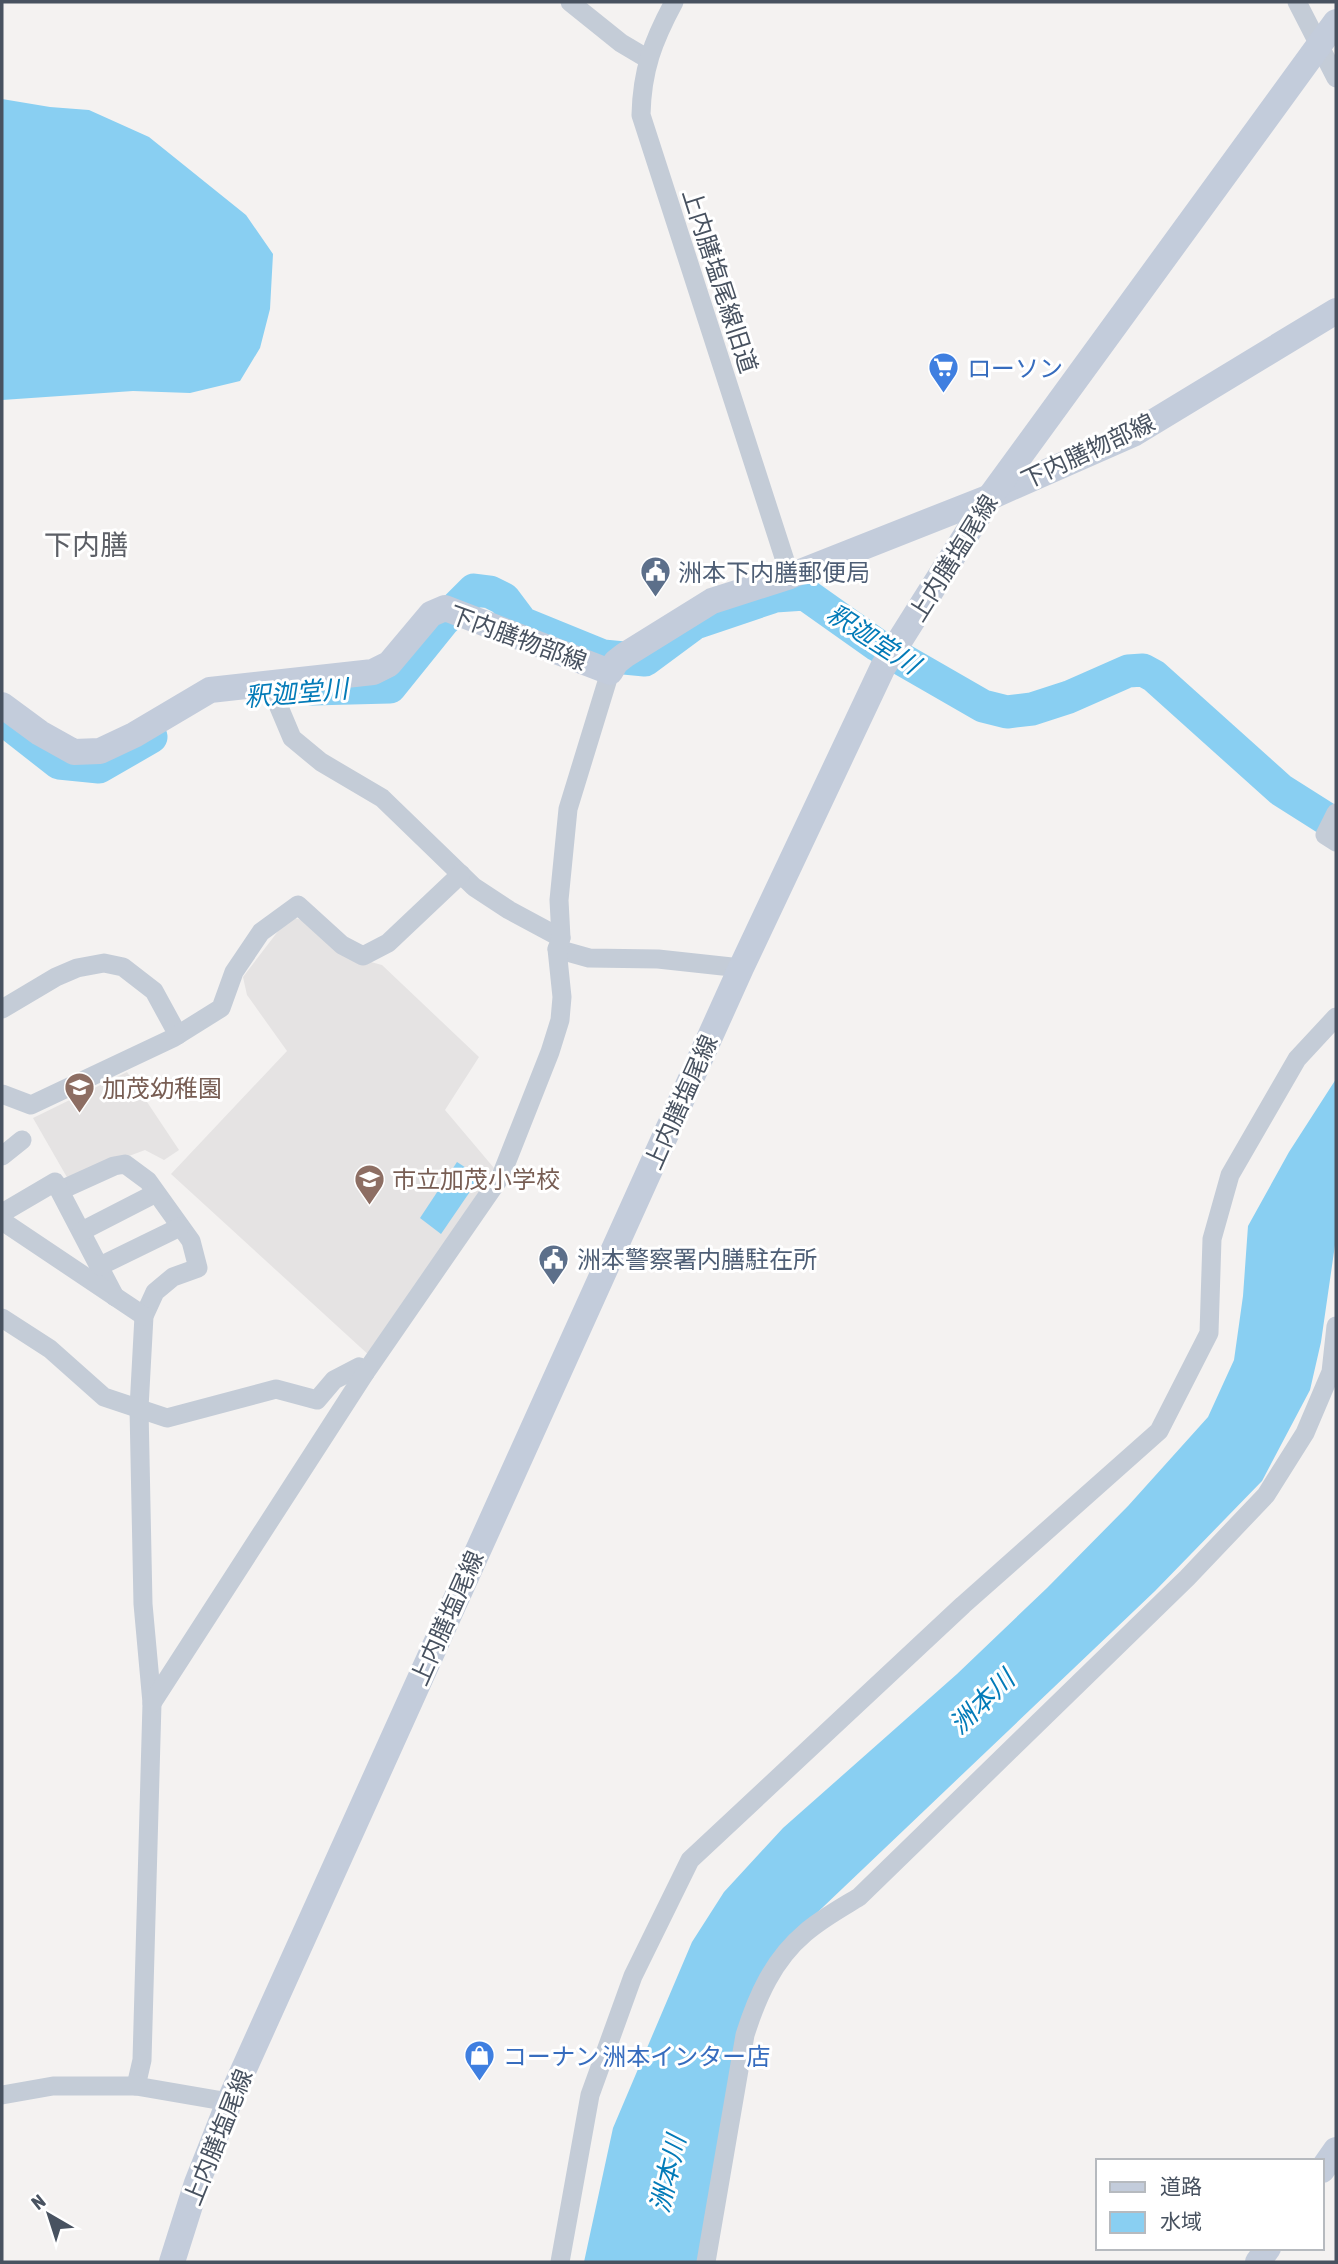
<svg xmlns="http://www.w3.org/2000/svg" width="1338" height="2264" viewBox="0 0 1338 2264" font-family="'Asap Condensed','Noto Sans JP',sans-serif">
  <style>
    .education { fill: #e5e3e3 }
    .water { fill: #89cff2 }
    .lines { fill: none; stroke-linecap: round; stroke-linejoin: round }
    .river { stroke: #89cff2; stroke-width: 33 }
    .street { stroke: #c4ccd7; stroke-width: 19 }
    .secondary { stroke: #c3ccdb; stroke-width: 26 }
    .labels { text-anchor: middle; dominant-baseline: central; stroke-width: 6; stroke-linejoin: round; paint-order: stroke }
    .street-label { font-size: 24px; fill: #485260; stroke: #fff }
    .shop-label { font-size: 24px; fill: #366cbe; stroke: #fff; text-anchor: start }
    .service-label { font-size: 24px; fill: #4e5e75; stroke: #fff; text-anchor: start }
    .education-label { font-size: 24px; fill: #785e54; stroke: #fff; text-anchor: start }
    .water-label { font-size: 26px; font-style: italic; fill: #037bb8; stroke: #fff }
    .quarter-label { font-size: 28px; fill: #5d6067; stroke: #fff }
  </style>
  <rect width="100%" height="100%" fill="#f4f2f1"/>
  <g class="education">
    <polygon points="295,918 318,925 356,958 382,965 479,1057 445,1110 494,1168 371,1357 171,1174 287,1051 247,995 243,977 282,926"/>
    <polygon points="127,1072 179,1150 164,1160 145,1150 68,1179 33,1118"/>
  </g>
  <g class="water">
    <polygon points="2,99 50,107 89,110 149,137 246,215 273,254 270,309 260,348 240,381 190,393 133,391 2,400"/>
    <polygon points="1336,1079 1336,1238 1321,1342 1310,1390 1262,1481 1155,1591 801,1928 769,1968 699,2262 584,2262 613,2128 692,1942 724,1892 783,1828 957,1674 1047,1588 1128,1506 1208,1417 1234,1360 1243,1296 1248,1226 1289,1152"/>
    <polygon points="457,1162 480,1177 441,1234 420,1218"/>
  </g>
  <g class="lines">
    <g class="river">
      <polyline points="312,689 390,687 444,620 474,590 490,592 504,599 522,623 603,656 645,660 695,623 775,596 805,594 877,645 983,706 1007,712 1032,709 1069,697 1128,671 1143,670 1154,676 1281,790 1330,821"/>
      <polyline points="4,720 59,763 99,767 151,737"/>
    </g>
    <g class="street">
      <polyline points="570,2 621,43 648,59"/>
      <path d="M674 2C653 41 642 70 641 115L790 576"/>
      <polyline points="1297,2 1336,78"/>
      <polyline points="274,682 276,700 292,738 321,762 382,798 474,887 509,910 561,938"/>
      <polyline points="1336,813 1325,835 1336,842"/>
      <polyline points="557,949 589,958 658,959 741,968"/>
      <polyline points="2,1009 56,977 77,968 104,963 123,967 154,991 178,1035"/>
      <polyline points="2,1094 31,1105 173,1038 221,1008 234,972 261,932 298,905 342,945 363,956 388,943 461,874"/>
      <polyline points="2,1156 22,1140"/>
      <polyline points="61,1190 114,1166 125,1164 148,1181 191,1241 198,1268 173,1277 155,1292 144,1316 139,1408 143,1604 152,1703 142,2060 136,2086"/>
      <polyline points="2,1213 55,1182 115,1297"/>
      <polyline points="2,1221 144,1316"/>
      <polyline points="82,1231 156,1193"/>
      <polyline points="100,1266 180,1227"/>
      <polyline points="2,1318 50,1349 104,1397 167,1418 276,1389 317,1400 334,1380 359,1367 365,1373"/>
      <polyline points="152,1703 365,1373 501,1176 550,1052 560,1020 562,997 557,949 561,938 559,900 568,809 610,672"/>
      <polyline points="2,2095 53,2086 136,2086 229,2102"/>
      <polyline points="560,2262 590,2095 633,1976 690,1860 963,1605 1159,1431 1209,1333 1212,1239 1230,1175 1297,1059 1336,1017"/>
      <path d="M706 2262 745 2035C757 1997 773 1960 805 1933 821 1919 841 1908 859 1897L1187 1578 1266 1495 1305 1433 1331 1372 1336 1326"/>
    </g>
    <g class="secondary">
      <polyline points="2,705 40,733 74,752 100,751 134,735 210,690 373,672 389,664 431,614 445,608 610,672 616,662 625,655 712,601 790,576 990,497 1135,433 1336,311"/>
      <polyline points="1322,2170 1336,2150"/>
      <polyline points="172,2262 197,2183 229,2102 741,968 883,667 990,497 1336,22"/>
      <polyline points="1258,2262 1268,2248"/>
    </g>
  </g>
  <defs>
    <symbol id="supermarket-pin" viewBox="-11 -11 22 30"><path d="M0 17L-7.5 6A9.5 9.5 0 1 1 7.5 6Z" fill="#3f7fe0" stroke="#fff"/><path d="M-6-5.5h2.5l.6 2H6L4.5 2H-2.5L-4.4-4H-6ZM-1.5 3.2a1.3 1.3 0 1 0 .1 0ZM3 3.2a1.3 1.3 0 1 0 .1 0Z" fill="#fff"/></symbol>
    <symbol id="civic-pin" viewBox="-11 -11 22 30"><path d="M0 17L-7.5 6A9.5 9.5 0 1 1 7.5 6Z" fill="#5c6f8a" stroke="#fff"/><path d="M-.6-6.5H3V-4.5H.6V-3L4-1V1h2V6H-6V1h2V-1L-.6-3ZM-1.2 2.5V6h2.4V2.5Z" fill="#fff"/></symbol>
    <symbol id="school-pin" viewBox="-11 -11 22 30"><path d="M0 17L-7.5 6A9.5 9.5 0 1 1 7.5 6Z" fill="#8d6e63" stroke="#fff"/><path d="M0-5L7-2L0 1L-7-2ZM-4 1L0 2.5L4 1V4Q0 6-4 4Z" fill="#fff"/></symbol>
    <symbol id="shop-pin" viewBox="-11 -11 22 30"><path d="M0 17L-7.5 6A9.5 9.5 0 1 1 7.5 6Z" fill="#3f7fe0" stroke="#fff"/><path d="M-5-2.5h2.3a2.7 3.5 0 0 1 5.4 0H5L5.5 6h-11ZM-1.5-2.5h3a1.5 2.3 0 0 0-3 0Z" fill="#fff"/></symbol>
  </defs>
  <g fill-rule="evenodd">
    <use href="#supermarket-pin" x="926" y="350" width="35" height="47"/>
    <use href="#civic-pin" x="638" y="554" width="35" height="47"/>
    <use href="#school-pin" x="62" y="1070" width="35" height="47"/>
    <use href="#school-pin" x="352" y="1162" width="35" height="47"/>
    <use href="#civic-pin" x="536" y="1242" width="35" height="47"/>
    <use href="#shop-pin" x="462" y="2038" width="35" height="47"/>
  </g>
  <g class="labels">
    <g class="street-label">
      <text transform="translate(720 281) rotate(72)">上内膳塩尾線旧道</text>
      <text transform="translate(1088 451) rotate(-25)">下内膳物部線</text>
      <text transform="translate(953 558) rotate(-58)">上内膳塩尾線</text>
      <text transform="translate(518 638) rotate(20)">下内膳物部線</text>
      <text transform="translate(681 1102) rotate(-66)">上内膳塩尾線</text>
      <text transform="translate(447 1618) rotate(-66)">上内膳塩尾線</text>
      <text transform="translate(218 2137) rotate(-68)">上内膳塩尾線</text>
    </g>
    <g class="shop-label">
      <text x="967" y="368">ローソン</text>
      <text x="503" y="2056">コーナン 洲本インター店</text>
    </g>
    <g class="service-label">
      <text x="678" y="572">洲本下内膳郵便局</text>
      <text x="577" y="1259">洲本警察署内膳駐在所</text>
    </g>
    <g class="education-label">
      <text x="102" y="1088">加茂幼稚園</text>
      <text x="392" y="1179">市立加茂小学校</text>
    </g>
    <g class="water-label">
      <text transform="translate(873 639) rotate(33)">釈迦堂川</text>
      <text transform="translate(296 693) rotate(-5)">釈迦堂川</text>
      <text transform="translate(982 1702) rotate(-44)">洲本川</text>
      <text transform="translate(668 2174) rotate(-77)">洲本川</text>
    </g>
    <g class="quarter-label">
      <text x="86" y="545">下内膳</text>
    </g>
  </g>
  <rect width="1338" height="2264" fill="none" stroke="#485260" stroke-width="7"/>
  <rect x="1096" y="2159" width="228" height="91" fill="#ffffff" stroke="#b6babf" stroke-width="2"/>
  <rect x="1110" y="2182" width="35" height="10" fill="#c3ccdb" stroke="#b6babf" stroke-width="2"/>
  <text x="1160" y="2194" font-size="21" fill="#485260">道路</text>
  <rect x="1110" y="2212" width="35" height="21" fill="#89cff2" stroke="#b6babf" stroke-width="2"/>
  <text x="1160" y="2229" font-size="21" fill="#485260">水域</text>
  <g transform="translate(49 2215) rotate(321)" stroke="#ffffff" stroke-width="5" paint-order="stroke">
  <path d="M0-5L12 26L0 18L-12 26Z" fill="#485260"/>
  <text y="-10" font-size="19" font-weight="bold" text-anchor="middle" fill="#485260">N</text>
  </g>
</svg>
